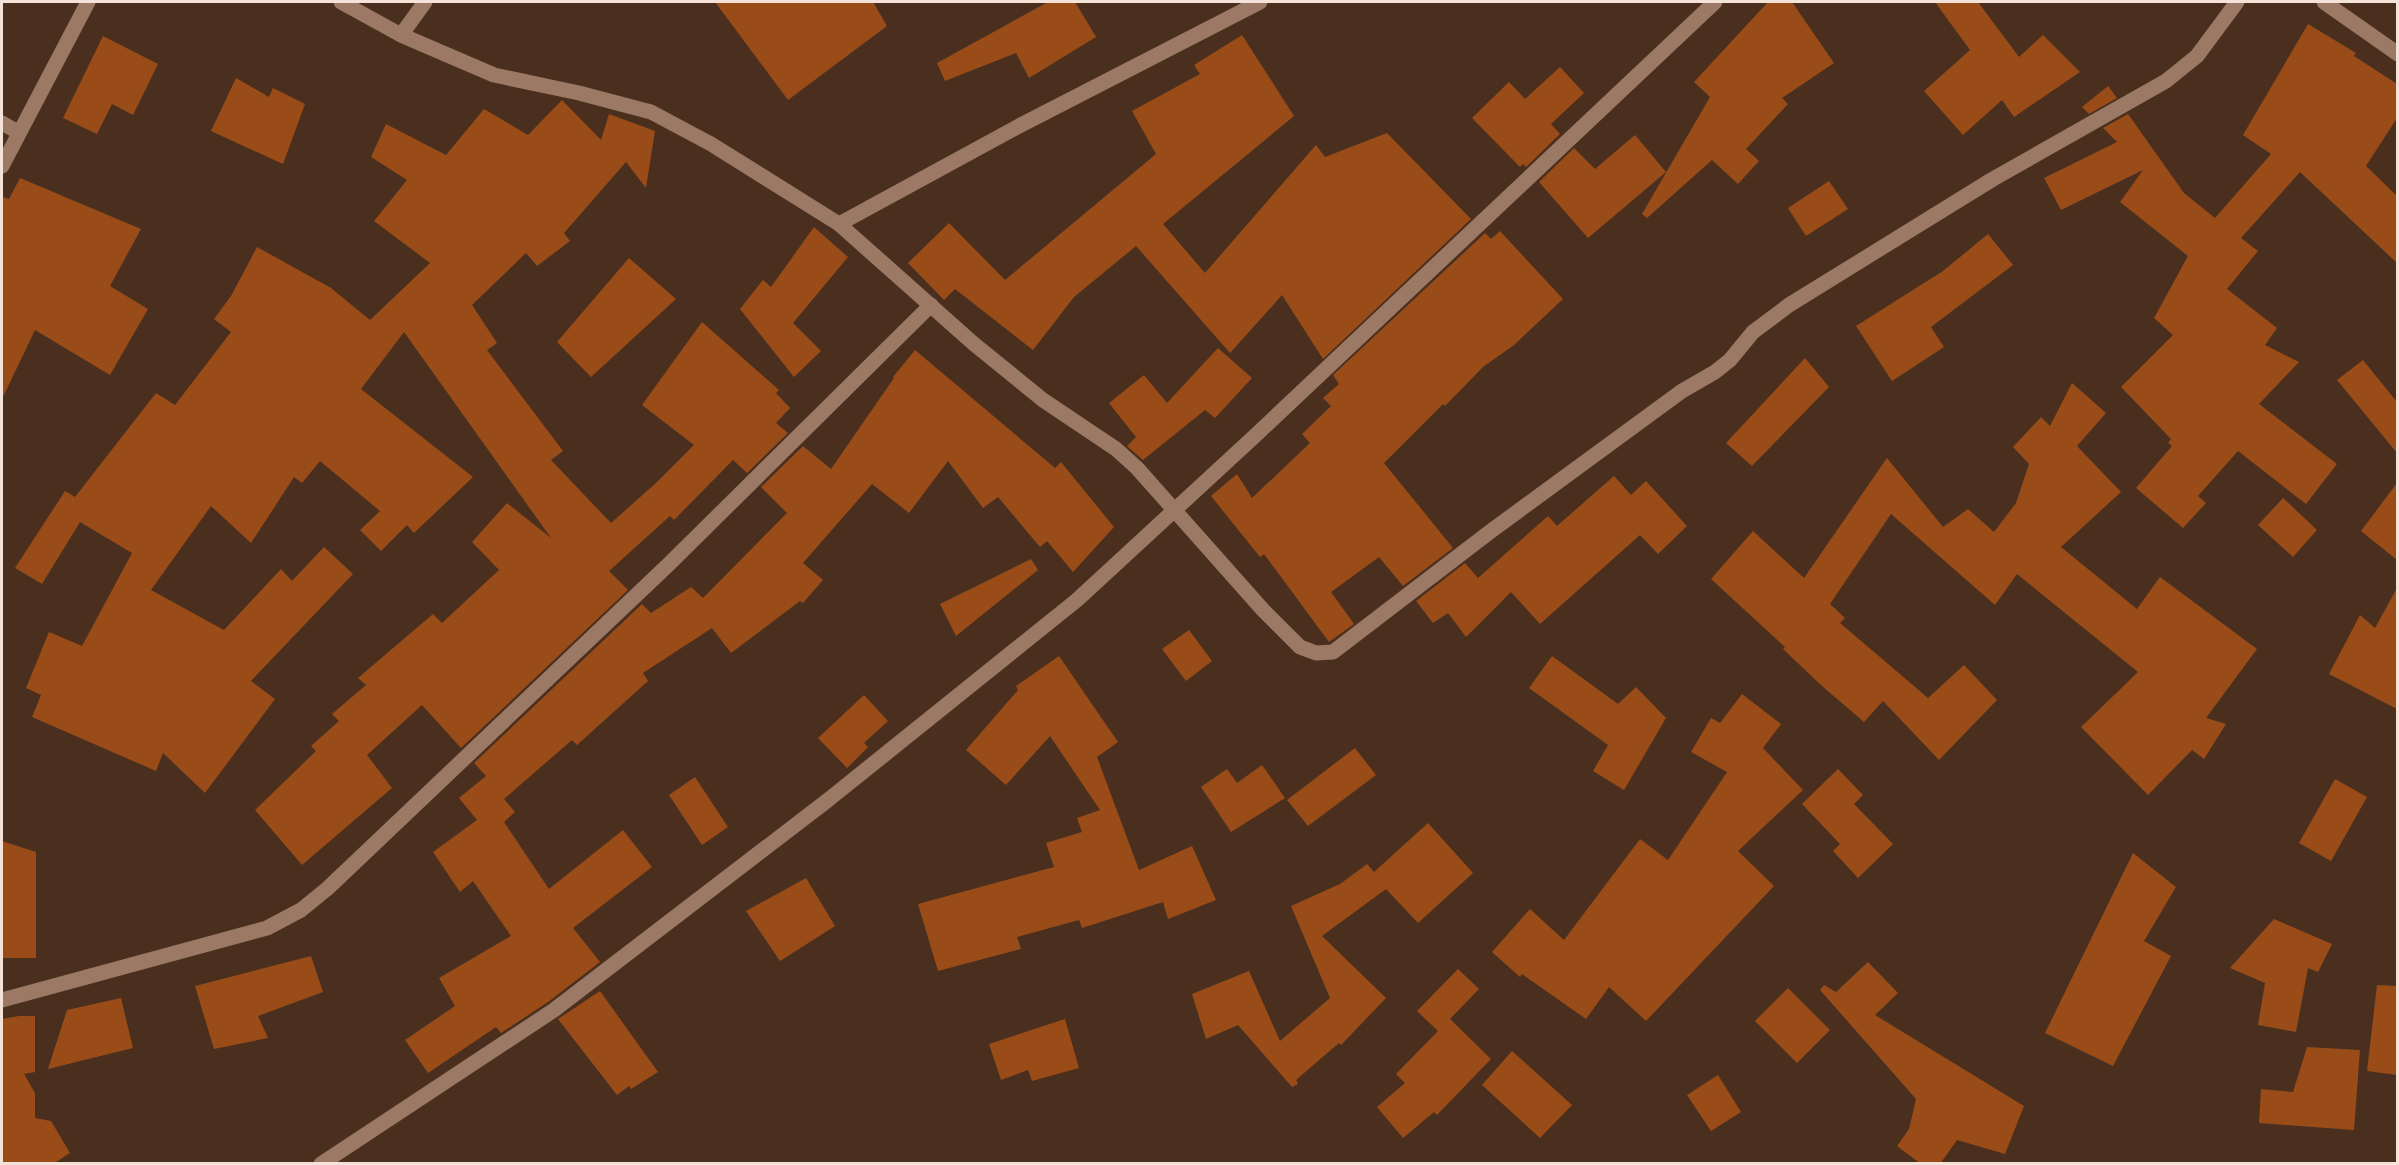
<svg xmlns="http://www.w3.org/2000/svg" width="2399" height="1165" viewBox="0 0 2399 1165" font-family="Lato,sans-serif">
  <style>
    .building { fill: #994c18 }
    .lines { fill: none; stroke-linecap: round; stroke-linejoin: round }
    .minor { stroke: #9c7965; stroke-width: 15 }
  </style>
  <rect width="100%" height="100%" fill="#4a2f1f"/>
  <g class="building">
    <polygon points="715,2 873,2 887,26 788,100"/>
    <polygon points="1048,2 1075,2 1096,37 1029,78 1016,53 945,81 937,63"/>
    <polygon points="1768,2 1792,2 1834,63 1782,98 1788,104 1746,149 1759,161 1738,184 1712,160 1647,218 1642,214 1710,97 1694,82"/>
    <polygon points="1935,2 1978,2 2019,57 2043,35 2080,72 2014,117 2002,100 1963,135 1924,91 1970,50"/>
    <polygon points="2308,24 2356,53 2354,56 2397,84 2397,118 2366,166 2397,196 2397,263 2300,172 2241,238 2258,251 2227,289 2277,328 2265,345 2299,362 2259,404 2337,464 2306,504 2238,451 2198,496 2206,503 2183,528 2136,488 2172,446 2168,443 2171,439 2121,387 2173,335 2154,318 2188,256 2120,202 2143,170 2061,210 2044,178 2117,142 2103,128 2128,114 2184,193 2215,218 2271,154 2243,135"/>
    <polygon points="1242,35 1294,116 1163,224 1205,273 1316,145 1325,157 1387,133 1471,219 1323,359 1282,295 1230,353 1136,246 1074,297 1033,350 955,289 944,300 908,263 949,223 1005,280 1156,154 1132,111 1200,74 1194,65"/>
    <polygon points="103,36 158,64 133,115 112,104 97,134 63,118"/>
    <polygon points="1560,67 1584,93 1551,124 1560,134 1526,167 1523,164 1520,167 1472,118 1509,82 1525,99"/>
    <polygon points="236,78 269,97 273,88 305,104 283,164 211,131"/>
    <polygon points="2108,86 2117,98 2089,114 2082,107"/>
    <polygon points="562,100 601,140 609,114 655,131 646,188 626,162 564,233 570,241 537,266 526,253 472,305 497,343 487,350 563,451 551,460 611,523 657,482 694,445 642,405 702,322 779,390 776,393 790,408 776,423 788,433 747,473 733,460 674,520 670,516 609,571 628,590 461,748 422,705 367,755 392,788 302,865 255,810 316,751 311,746 339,721 332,714 366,685 358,678 433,614 442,623 499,570 472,542 507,503 551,538 404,332 361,389 473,477 414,533 407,525 381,551 360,530 380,511 320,461 302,483 294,477 251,543 211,506 151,590 224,630 281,569 292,581 324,547 353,574 251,681 275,699 205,793 163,753 156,771 32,717 41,695 26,688 49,632 82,646 132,553 80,522 42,584 15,568 65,491 75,497 156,393 175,405 231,332 214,319 231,296 257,247 331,288 370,320 430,263 374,221 407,180 371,157 386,124 446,155 484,109 528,135"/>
    <polygon points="1635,135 1666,172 1588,238 1539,182 1574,148 1595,169"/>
    <polygon points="20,178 141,229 110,286 148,309 110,375 35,330 2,399 2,197 9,199"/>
    <polygon points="1829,181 1848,209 1806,236 1788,208"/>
    <polygon points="814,227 848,257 793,323 821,351 794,377 740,309 763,280 771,287"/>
    <polygon points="1500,231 1563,299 1514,345 1483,367 1445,406 1443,404 1384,463 1453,548 1403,586 1379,557 1331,592 1354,624 1329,642 1264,554 1260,557 1211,496 1237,474 1252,498 1310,443 1302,434 1331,406 1323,398 1339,384 1333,375 1485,233 1491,239"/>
    <polygon points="1988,234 2013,265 1931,327 1944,347 1892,381 1856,326 1943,271"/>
    <polygon points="629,258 676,299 591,377 557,342"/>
    <polygon points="1218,348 1252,378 1215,418 1205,410 1143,460 1127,446 1136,437 1109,403 1144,375 1167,403"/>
    <polygon points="915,350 1055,468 1061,462 1114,527 1073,572 1047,541 1040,547 998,497 983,508 948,461 909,513 872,484 803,563 823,580 803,603 800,601 731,653 712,628 643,673 648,681 577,745 572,740 504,799 515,812 504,822 549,889 623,830 652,867 573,928 600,962 548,1002 501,1033 496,1027 428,1073 405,1040 455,1006 439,978 511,936 473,881 460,892 433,852 477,820 459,798 486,776 474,763 642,604 651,613 691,587 703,598 787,513 761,487 803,446 831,469 894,378 893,377"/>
    <polygon points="1805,358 1829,387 1752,466 1726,443"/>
    <polygon points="2363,360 2397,402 2397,453 2337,380"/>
    <polygon points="2072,383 2106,413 2077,446 2121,492 2061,547 2137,609 2160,577 2257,649 2206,718 2226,724 2204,759 2192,750 2148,795 2081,727 2138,672 2017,574 1995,605 1891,514 1830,604 1845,618 1840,623 1928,698 1964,665 1997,700 1939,760 1883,701 1864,722 1822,686 1783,649 1785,647 1711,579 1753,531 1804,578 1887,458 1943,527 1968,509 1994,532 2016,503 2029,464 2013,447 2041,417 2050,426"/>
    <polygon points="1614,476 1631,495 1646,481 1687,526 1658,554 1640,535 1540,624 1511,592 1466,637 1448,613 1433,623 1416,601 1465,563 1478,578 1548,516 1557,526"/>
    <polygon points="2397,483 2397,560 2361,531"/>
    <polygon points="2283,498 2317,530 2293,557 2258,525"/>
    <polygon points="1031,559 1038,570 956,636 940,604"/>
    <polygon points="2397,588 2397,709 2329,674 2360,615 2375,628"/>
    <polygon points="1189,630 1212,661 1186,681 1162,649"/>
    <polygon points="1059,656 1118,742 1097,757 1139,870 1192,846 1216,900 1168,919 1163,902 1082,928 1079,920 1017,937 1021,949 938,971 918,904 1054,867 1046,843 1082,832 1077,818 1100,810 1050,736 1006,785 966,750 1018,690 1016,686"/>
    <polygon points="1552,656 1618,704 1636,687 1666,718 1624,790 1593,771 1608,745 1529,688"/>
    <polygon points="1742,694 1781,724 1763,748 1803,790 1738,851 1774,886 1646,1021 1609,987 1586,1019 1522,974 1520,977 1492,952 1530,909 1564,940 1640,839 1668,860 1727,772 1691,752 1711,718 1720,723"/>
    <polygon points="864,695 888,721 864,743 868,747 847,768 818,738"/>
    <polygon points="1355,748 1376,775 1308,826 1287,800"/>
    <polygon points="1262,765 1285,798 1231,832 1201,787 1227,769 1237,783"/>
    <polygon points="1838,769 1863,795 1854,804 1893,844 1858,878 1833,851 1840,844 1802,804"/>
    <polygon points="695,777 728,827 702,845 669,795"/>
    <polygon points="2335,779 2367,797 2331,861 2299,843"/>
    <polygon points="1428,823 1473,873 1418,923 1386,889 1322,936 1386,998 1341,1045 1339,1043 1296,1080 1298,1084 1292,1087 1238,1025 1206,1039 1192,994 1249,971 1280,1041 1330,998 1291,906 1340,884 1367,864 1374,872"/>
    <polygon points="2,841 36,852 36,958 2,958"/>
    <polygon points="2133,853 2176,887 2144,941 2171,956 2113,1066 2045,1033"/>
    <polygon points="806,878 835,926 780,961 746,911"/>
    <polygon points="2274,919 2332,944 2318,972 2308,968 2296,1032 2258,1025 2265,983 2230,968"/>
    <polygon points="311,956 323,992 258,1016 268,1038 214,1049 195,986"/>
    <polygon points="1868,962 1898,993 1875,1015 2024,1106 2005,1154 1957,1140 1940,1164 1921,1164 1897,1146 1909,1129 1916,1099 1820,990 1824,985 1836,992"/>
    <polygon points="1458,969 1479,989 1450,1019 1491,1059 1437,1115 1434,1112 1403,1138 1377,1107 1405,1083 1396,1074 1438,1031 1417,1011"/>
    <polygon points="2377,985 2397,986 2397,1075 2367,1071"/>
    <polygon points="1788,988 1830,1030 1797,1063 1755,1021"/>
    <polygon points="600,991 658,1072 631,1089 629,1086 617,1095 558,1019"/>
    <polygon points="121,998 133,1048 48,1069 67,1010"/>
    <polygon points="19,1016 35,1016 35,1072 24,1074 35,1093 35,1118 51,1121 70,1153 53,1164 2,1164 2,1019"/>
    <polygon points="1065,1019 1079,1068 1032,1081 1028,1070 1001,1080 989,1044"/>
    <polygon points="2307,1047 2360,1050 2354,1130 2259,1123 2261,1089 2293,1092"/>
    <polygon points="1512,1051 1572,1105 1540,1138 1482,1085"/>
    <polygon points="1718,1075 1741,1112 1711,1131 1687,1095"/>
  </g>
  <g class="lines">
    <g class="minor">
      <polyline points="341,2 401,35 494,75 579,93 651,112 711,144 839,224 974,344 1043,400 1116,449 1137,468 1263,610 1300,647 1316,653 1333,652 1491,531 1682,391 1715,372 1730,360 1753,332 1789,305 1993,179 2166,81 2197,56 2237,2"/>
      <polyline points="2324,2 2398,54"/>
      <polyline points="401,35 425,2"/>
      <polyline points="2,123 18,132"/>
      <polyline points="2,166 88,2"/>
      <polyline points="839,224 1019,126 1260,2"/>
      <polyline points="2,1000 267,928 301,910 328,888 668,565 931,305"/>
      <polyline points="321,1164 554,1010 828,800 1077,600 1258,433 1715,2"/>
    </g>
  </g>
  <rect width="2399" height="1165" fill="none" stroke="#f5e3d9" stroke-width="6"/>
</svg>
